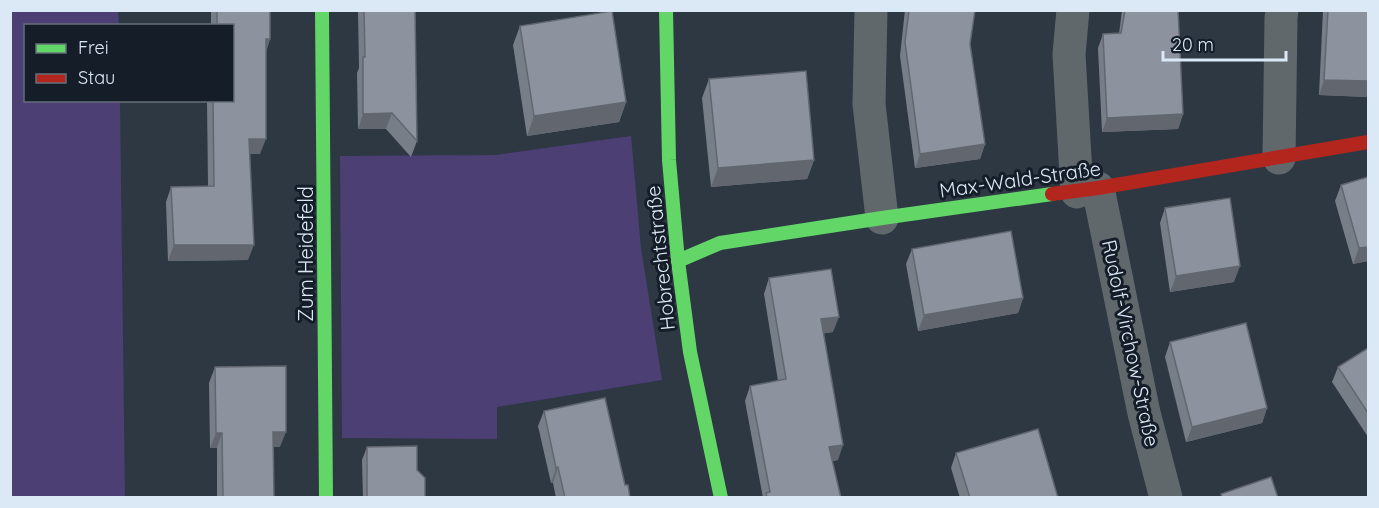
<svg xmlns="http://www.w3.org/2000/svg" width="1379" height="508" viewBox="0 0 1379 508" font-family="Quicksand,sans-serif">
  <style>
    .green { fill: #4b3f74 }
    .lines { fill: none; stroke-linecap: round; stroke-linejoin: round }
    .street { stroke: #61686c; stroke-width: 33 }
    .fast { stroke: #63d668; stroke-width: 14 }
    .jam { stroke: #b3261e; stroke-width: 14 }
    .wall { fill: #787e88 }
    .shaded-wall { fill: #62676f }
    .building { fill: #8c939e; stroke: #62676f; stroke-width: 1.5 }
    .labels { text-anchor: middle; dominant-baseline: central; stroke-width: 6; stroke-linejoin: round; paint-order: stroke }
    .street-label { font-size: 20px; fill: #dbe8f6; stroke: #151e28 }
  </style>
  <rect width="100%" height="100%" fill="#2d3843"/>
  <g class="green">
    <polygon points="10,11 118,11 119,25 26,26 26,100 120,101 125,497 11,497"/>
    <polygon points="631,136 641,248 662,380 497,407 497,439 342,438 340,156 496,155"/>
  </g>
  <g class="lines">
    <g class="street">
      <polyline points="871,10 869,104 882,218"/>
      <polyline points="1073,10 1069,54 1077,192"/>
      <polyline points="1279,158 1281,18 1282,10"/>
      <polyline points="1098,188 1144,413 1166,498"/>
    </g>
    <g class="fast">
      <polyline points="322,10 326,498"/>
      <polyline points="666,10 669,160 678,261 690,352 721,498"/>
      <polyline points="678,261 720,243 882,218 1052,194"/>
    </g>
    <polyline class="jam" points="1052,194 1098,188 1368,142"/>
  </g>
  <g class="wall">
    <polygon points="211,10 270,10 270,39 266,52 260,154 250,154 248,260 168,261 166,202 171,187 208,186 207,100 232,100 232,26 211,26"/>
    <polygon points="358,10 415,10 417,141 411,157 386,129 358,129 357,73 359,68"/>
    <polygon points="905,10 975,10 970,44 985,144 980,159 915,168 900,56"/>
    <polygon points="1122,10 1178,10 1183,114 1178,129 1102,132 1098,48 1103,34 1119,34"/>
    <polygon points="1323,10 1368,10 1368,97 1319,95"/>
    <polygon points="520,26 626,102 619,122 527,136 513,45"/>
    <polygon points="709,79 814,160 807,179 711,187 702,98"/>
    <polygon points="1368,177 1368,261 1353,264 1335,201 1341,185"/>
    <polygon points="1165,208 1234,282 1170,292 1160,223"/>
    <polygon points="912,249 1023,298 1018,313 918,331 906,264"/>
    <polygon points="769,278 833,332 823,333 838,460 832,461 841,498 763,498 745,401 750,386 778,381 764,294"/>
    <polygon points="1170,342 1267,408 1262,423 1186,442 1165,357"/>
    <polygon points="1368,348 1368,437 1332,382 1338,367"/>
    <polygon points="215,367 280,447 273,447 274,498 217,498 217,448 210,448 209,383"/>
    <polygon points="544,411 625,485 630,498 556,498 553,483 551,483 538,426"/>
    <polygon points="367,447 425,498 363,498 362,460"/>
    <polygon points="956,453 1058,498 960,498 951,468"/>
  </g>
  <g class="shaded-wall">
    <polygon points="266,39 270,39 265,54"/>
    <polygon points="1324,80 1368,81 1368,97 1319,95"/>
    <polygon points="626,102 619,122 527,136 534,116"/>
    <polygon points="392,113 386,129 358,129 363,114"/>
    <polygon points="1183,114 1178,129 1102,132 1107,118"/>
    <polygon points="249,139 266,139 260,154 244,154"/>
    <polygon points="985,144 980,159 915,168 920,154"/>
    <polygon points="814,160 807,179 711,187 718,168"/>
    <polygon points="174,245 254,245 248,260 168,261"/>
    <polygon points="1368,247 1368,261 1353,264 1359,248"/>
    <polygon points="1240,266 1234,282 1170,292 1176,276"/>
    <polygon points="1023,298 1018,313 918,331 924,315"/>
    <polygon points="839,317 833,332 815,335 821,319"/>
    <polygon points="1267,408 1262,423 1186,442 1192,427"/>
    <polygon points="273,432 286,432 280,447 267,447"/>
    <polygon points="216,433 222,433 217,448 210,448"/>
    <polygon points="843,445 838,460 824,463 829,447"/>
    <polygon points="558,467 553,483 551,483 556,468"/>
  </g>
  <g class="building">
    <polygon points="217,10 270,10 270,39 266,39 266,139 249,139 254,245 174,245 171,187 214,186 213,100 232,100 232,26 217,26"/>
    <polygon points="364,10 415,10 417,141 392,113 363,114 363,57 365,57"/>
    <polygon points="909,10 975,10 970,44 985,144 920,154 905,42"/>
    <polygon points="1125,10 1178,10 1183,114 1107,118 1103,34 1121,33"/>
    <polygon points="1328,10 1368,10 1368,81 1324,80"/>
    <polygon points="612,11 626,102 534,116 520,26"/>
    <polygon points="806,71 814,160 718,168 709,79"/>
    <polygon points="1368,177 1368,247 1359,248 1341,185"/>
    <polygon points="1230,198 1240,266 1176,276 1165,208"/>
    <polygon points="1011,231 1023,298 924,315 912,249"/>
    <polygon points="831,269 839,317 821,319 843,445 829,447 841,498 767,498 766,493 770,492 750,386 786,379 769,278"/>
    <polygon points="1246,323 1267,408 1192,427 1170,342"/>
    <polygon points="1368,348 1368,413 1338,367"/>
    <polygon points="286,366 286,432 273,432 274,498 223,498 222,433 216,433 215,367"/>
    <polygon points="605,398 625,485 628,485 630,498 565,498 558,467 556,468 544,411"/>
    <polygon points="1038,429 1058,498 970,498 956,453"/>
    <polygon points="417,446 417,470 425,478 425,498 367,498 367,447"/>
    <polygon points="1271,477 1278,498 1222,498 1221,494"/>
  </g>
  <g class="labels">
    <g class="street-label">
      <text transform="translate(1020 179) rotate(-8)">Max-Wald-Straße</text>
      <text transform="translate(305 254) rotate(-90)">Zum Heidefeld</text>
      <text transform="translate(660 258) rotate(-96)">Hobrechtstraße</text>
      <text transform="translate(1131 343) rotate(78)">Rudolf-Virchow-Straße</text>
    </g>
  </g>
  <rect width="1379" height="508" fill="none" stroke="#dbe8f6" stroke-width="24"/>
  <rect x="24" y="24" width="210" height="78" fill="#151e28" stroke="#646f7a" stroke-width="1.5"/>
  <rect x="36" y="44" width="30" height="9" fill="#63d668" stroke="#646f7a" stroke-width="1.5"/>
  <text x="78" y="54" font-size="18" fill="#dbe8f6">Frei</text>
  <rect x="36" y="74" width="30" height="9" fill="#b3261e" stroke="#646f7a" stroke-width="1.5"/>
  <text x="78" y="84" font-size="18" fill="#dbe8f6">Stau</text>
  <path d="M1163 51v9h123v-9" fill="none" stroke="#dbe8f6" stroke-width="3"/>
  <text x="1172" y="51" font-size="18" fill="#dbe8f6" stroke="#151e28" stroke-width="4.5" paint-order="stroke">20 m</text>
</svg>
